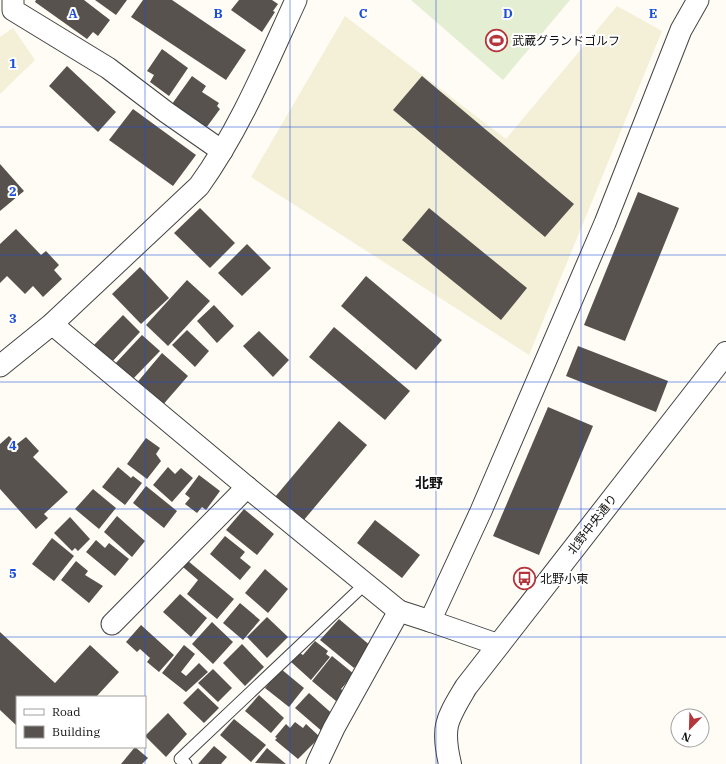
<svg xmlns="http://www.w3.org/2000/svg" width="726" height="764" viewBox="0 0 726 764" font-family="'IBM Plex Serif','Noto Sans JP',serif">
  <style>
    .farmland { fill: #f3f0d7 }
    .pitch { fill: #e4eed2 }
    .building { fill: #58524e }
    .lines { fill: none; stroke-linecap: round; stroke-linejoin: round }
    .service-casing { stroke: #444; stroke-width: 13 }
    .minor-casing { stroke: #444; stroke-width: 23 }
    .tertiary-casing { stroke: #444; stroke-width: 24 }
    .service { stroke: #fff; stroke-width: 11 }
    .minor { stroke: #fff; stroke-width: 21 }
    .tertiary { stroke: #fff; stroke-width: 22 }
    .grid { fill: none; stroke: #1d4ed8; stroke-width: 1; stroke-opacity: 0.55 }
    .labels { text-anchor: middle; dominant-baseline: central; stroke-width: 4; stroke-linejoin: round; paint-order: stroke }
    .poi-label { font-size: 12px; fill: #111; stroke: #fff; text-anchor: start }
    .street-label { font-size: 12px; fill: #111; stroke: #fff }
    .quarter-label { font-size: 14px; font-weight: bold; fill: #111; stroke: #fff }
    .grid-label { font-size: 13px; text-anchor: middle; font-weight: bold; fill: #1d4ed8; stroke: #fff; stroke-width: 4; stroke-linejoin: round; paint-order: stroke }
  </style>
  <rect width="100%" height="100%" fill="#fefcf5"/>
  <g class="farmland">
    <polygon points="617,6 662,31 529,355 251,177 345,16 506,139"/>
    <polygon points="13,28 35,60 0,94 0,37"/>
  </g>
  <polygon class="pitch" points="411,0 570,0 503,80"/>
  <g class="building">
    <polygon points="36,0 84,0 110,20 98,36 93,32 87,39 35,2"/>
    <polygon points="95,0 127,0 116,15"/>
    <polygon points="143,0 172,0 246,50 226,80 131,17"/>
    <polygon points="239,0 272,0 278,4 273,11 275,12 262,32 231,10"/>
    <polygon points="162,49 188,68 169,96 150,82 154,75 147,71"/>
    <polygon points="67,66 116,112 98,132 49,86"/>
    <polygon points="192,76 206,86 202,92 219,103 217,106 220,109 206,128 172,104"/>
    <polygon points="422,76 574,204 545,237 393,110"/>
    <polygon points="133,109 196,155 173,186 109,140"/>
    <polygon points="0,164 24,191 0,211"/>
    <polygon points="638,192 679,208 625,341 584,325"/>
    <polygon points="200,208 235,243 210,268 174,233"/>
    <polygon points="429,208 527,288 501,320 402,240"/>
    <polygon points="16,229 41,255 46,251 59,265 54,270 62,279 43,297 33,286 25,294 7,276 0,283 0,244"/>
    <polygon points="247,244 271,268 242,296 218,273"/>
    <polygon points="140,267 169,298 141,324 112,294"/>
    <polygon points="366,276 442,340 416,370 341,306"/>
    <polygon points="187,280 210,301 168,346 146,325"/>
    <polygon points="214,305 234,326 217,343 197,321"/>
    <polygon points="123,315 140,332 110,364 92,347"/>
    <polygon points="334,327 410,391 385,420 309,357"/>
    <polygon points="187,330 209,351 195,367 172,345"/>
    <polygon points="259,331 289,360 273,377 243,346"/>
    <polygon points="142,335 160,351 130,382 113,366"/>
    <polygon points="578,346 668,381 656,412 566,376"/>
    <polygon points="162,353 188,376 161,407 135,385"/>
    <polygon points="548,407 593,426 539,555 493,536"/>
    <polygon points="339,421 367,445 303,521 275,497"/>
    <polygon points="9,436 17,444 26,437 39,451 33,457 68,492 44,514 48,518 36,529 0,489 0,444"/>
    <polygon points="146,438 160,448 156,454 161,461 147,479 127,464"/>
    <polygon points="118,467 131,478 133,476 142,483 125,505 102,487"/>
    <polygon points="168,467 175,474 181,468 193,478 172,502 153,485"/>
    <polygon points="199,475 220,491 206,510 202,507 197,513 185,504 190,498 185,494"/>
    <polygon points="146,486 177,511 164,528 133,503"/>
    <polygon points="93,489 116,508 99,529 75,509"/>
    <polygon points="244,509 274,534 257,555 226,530"/>
    <polygon points="117,516 145,541 132,557 104,532"/>
    <polygon points="70,517 90,539 78,551 75,548 72,551 54,533"/>
    <polygon points="375,520 420,555 402,578 357,543"/>
    <polygon points="225,536 245,552 240,558 251,567 240,580 210,554"/>
    <polygon points="52,538 74,556 54,581 32,564"/>
    <polygon points="96,540 105,548 109,543 129,559 115,576 86,552"/>
    <polygon points="76,561 88,571 85,575 103,586 89,603 61,580"/>
    <polygon points="188,561 234,599 217,619 187,594 198,580 183,567"/>
    <polygon points="265,569 288,589 268,613 245,593"/>
    <polygon points="180,594 207,618 191,637 163,612"/>
    <polygon points="240,603 260,620 243,640 223,623"/>
    <polygon points="267,617 288,637 267,658 247,637"/>
    <polygon points="339,619 372,647 354,668 320,640"/>
    <polygon points="212,622 233,642 213,664 192,644"/>
    <polygon points="141,625 174,655 159,672 147,662 150,658 140,649 137,652 126,642"/>
    <polygon points="0,632 55,683 90,645 119,672 96,697 17,697 17,726 0,710"/>
    <polygon points="315,641 328,651 326,654 330,657 311,680 290,661 298,652 303,655"/>
    <polygon points="242,644 264,667 245,686 223,663"/>
    <polygon points="184,645 195,654 181,672 186,676 199,663 208,672 186,692 162,673"/>
    <polygon points="332,656 354,674 341,689 344,692 336,701 312,681"/>
    <polygon points="213,669 232,688 218,702 198,683"/>
    <polygon points="281,669 304,688 289,707 265,688"/>
    <polygon points="198,688 219,708 204,723 183,703"/>
    <polygon points="309,693 337,718 324,733 295,708"/>
    <polygon points="259,695 284,718 271,733 245,711"/>
    <polygon points="168,713 187,734 166,757 145,736"/>
    <polygon points="234,719 266,745 251,762 220,735"/>
    <polygon points="295,722 303,728 306,724 320,737 298,759 275,740 277,738 275,737 286,724 290,728"/>
    <polygon points="214,746 227,757 221,764 198,764"/>
    <polygon points="135,747 148,758 142,764 121,764"/>
    <polygon points="267,748 286,764 255,763"/>
  </g>
  <g class="lines">
    <defs>
      <polyline id="service" points="186,764 180,759 365,584"/>
      <g id="minor">
        <polyline points="13,0 13,10 108,68 166,112 222,151"/>
        <polyline points="52,324 247,487 399,611"/>
        <path d="M0 366 52 324 199 186C240 129 267 63 296 0"/>
        <polyline points="430,621 499,645"/>
        <polyline points="112,624 247,487"/>
        <polyline points="317,764 334,728 399,611 430,621 481,511 605,223 681,30 698,0"/>
      </g>
      <path id="tertiary" d="M450 764C441 726 447 719 466 687L726 353"/>
    </defs>
    <use href="#service" class="service-casing"/>
    <use href="#minor" class="minor-casing"/>
    <use href="#tertiary" class="tertiary-casing"/>
    <use href="#service" class="service"/>
    <use href="#minor" class="minor"/>
    <use href="#tertiary" class="tertiary"/>
  </g>
  <path class="grid" d="M145 0V764M290 0V764M436 0V764M581 0V764M0 127H726M0 255H726M0 382H726M0 509H726M0 637H726"/>
  <defs>
    <symbol id="stadium-ring" viewBox="-11 -11 22 22"><circle r="9.5" fill="#fff" stroke="#b4353a" stroke-width="1.5"/><path d="M0-5a6.5 5 0 1 0 0 10a6.5 5 0 1 0 0-10ZM-3.5-1.8h7v3.6h-7Z" fill="#b4353a"/></symbol>
    <symbol id="bus-ring" viewBox="-11 -11 22 22"><circle r="9.5" fill="#fff" stroke="#b4353a" stroke-width="1.5"/><path d="M-5-6H5V4H4V6H2V4H-2V6H-4V4H-5ZM-3.5-4V0h7V-4ZM-3.5 1.2v1.5H-2V1.2ZM2 1.2v1.5H3.5V1.2Z" fill="#b4353a"/></symbol>
  </defs>
  <g fill-rule="evenodd">
    <use href="#stadium-ring" x="484" y="28" width="25" height="25"/>
    <use href="#bus-ring" x="512" y="566" width="25" height="25"/>
  </g>
  <g class="labels">
    <g class="poi-label">
      <text x="512" y="40">武蔵グランドゴルフ</text>
      <text x="540" y="578">北野小東</text>
    </g>
    <g class="street-label">
      <text transform="translate(592 524) rotate(-52)">北野中央通り</text>
    </g>
    <g class="quarter-label">
      <text x="429" y="483">北野</text>
    </g>
  </g>
  <g class="grid-label">
    <text x="73" y="18">A</text>
    <text x="218" y="18">B</text>
    <text x="363" y="18">C</text>
    <text x="508" y="18">D</text>
    <text x="653" y="18">E</text>
    <text x="13" y="68">1</text>
    <text x="13" y="196">2</text>
    <text x="13" y="323">3</text>
    <text x="13" y="450">4</text>
    <text x="13" y="578">5</text>
  </g>
  <rect x="16" y="696" width="130" height="52" fill="#ffffff" stroke="#a0a0a0"/>
  <rect x="24" y="709" width="20" height="6" fill="#ffffff" stroke="#a0a0a0"/>
  <text x="52" y="716" font-size="12" fill="#111111">Road</text>
  <rect x="24" y="726" width="20" height="12" fill="#58524e" stroke="#a0a0a0"/>
  <text x="52" y="736" font-size="12" fill="#111111">Building</text>
  <g transform="translate(690 728) rotate(203)"><circle r="19" fill="#ffffff" stroke="#a0a0a0"/>
  <path d="M0-3L7 15L0 10L-7 15Z" fill="#b4353a"/>
  <text y="-6" font-size="11" font-weight="bold" text-anchor="middle" fill="#111111">N</text>
  </g>
</svg>
